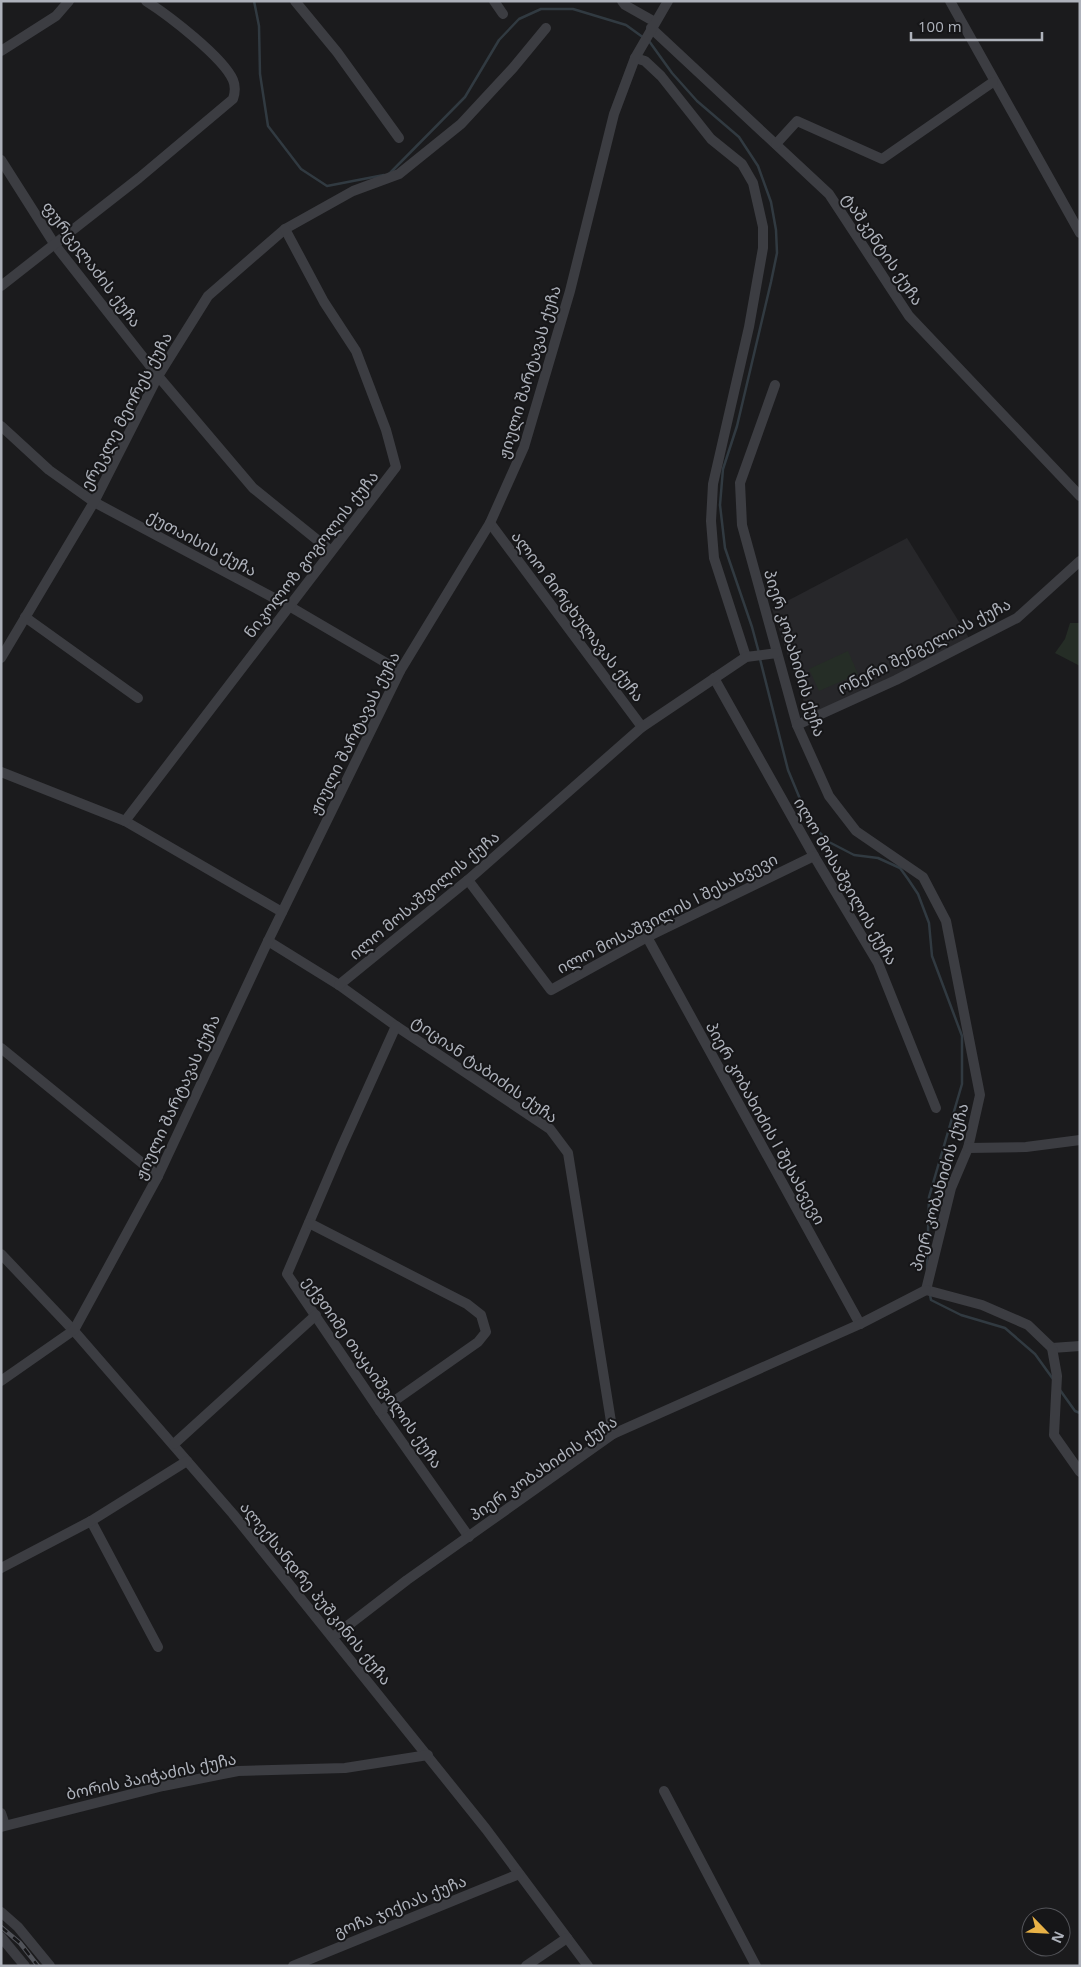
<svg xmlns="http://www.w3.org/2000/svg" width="1081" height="1967" viewBox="0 0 1081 1967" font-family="'Open Sans','Noto Sans Georgian',sans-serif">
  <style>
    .built { fill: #27272a }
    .green { fill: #252d26 }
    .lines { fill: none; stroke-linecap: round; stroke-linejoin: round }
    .stream { stroke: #313a41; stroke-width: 2.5 }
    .minor { stroke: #3c3d42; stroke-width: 10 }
    .rail-casing { stroke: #515359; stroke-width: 4.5 }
    .rail { stroke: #161618; stroke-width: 2.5; stroke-dasharray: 8; stroke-linecap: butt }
    .labels { text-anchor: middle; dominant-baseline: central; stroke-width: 4; stroke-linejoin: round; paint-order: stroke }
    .street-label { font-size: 16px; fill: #aeb2bb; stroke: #161618 }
  </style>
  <rect width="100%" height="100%" fill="#1b1b1d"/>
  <polygon class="built" points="907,538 969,638 907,671 809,717 772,609"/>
  <g class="green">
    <polygon points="1070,623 1080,623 1080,666 1055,653 1065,639"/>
    <polygon points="848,651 858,674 819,691 809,669"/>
  </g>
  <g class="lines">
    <g class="stream">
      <polyline points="254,1 259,26 260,74 268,126 301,169 327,186 384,175"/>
      <polyline points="649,41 672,73 697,101 739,137 758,166 771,202 776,230 777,253 771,282 737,426 723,469 720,505 725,548 752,627 759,653"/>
      <polyline points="389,174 465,97 499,40 519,19 541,9 573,9 626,25 644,38"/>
      <polyline points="760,659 788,770 810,823 829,842 854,855 878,858 900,868 908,879 918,894 929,923 932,956 962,1036 962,1084 929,1197 927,1268"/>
      <polyline points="930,1295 931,1300 961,1315 1005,1328 1035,1354 1053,1379"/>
      <polyline points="1060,1390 1075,1411 1080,1413"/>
    </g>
    <g class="minor">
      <polyline points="295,1 337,52 399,138"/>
      <polyline points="494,1 503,14"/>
      <polyline points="622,1 625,5 655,22"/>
      <polyline points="950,1 1080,233"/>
      <polyline points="651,28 829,194 909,316 1080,496"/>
      <polyline points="1,51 56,16 69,1"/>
      <polyline points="635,58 645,61 661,76 711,139 742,164 753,183 763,227 763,248 749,327 713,484 711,521 714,558 746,657"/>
      <polyline points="776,144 797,121 882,159 993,82"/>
      <polyline points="1,160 55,245 158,376 253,488 331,551"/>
      <path d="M1 286 139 178 233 99C235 93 236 87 233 80 223 57 168 15 146 1"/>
      <polyline points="775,385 740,483 742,525 797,725 829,796 856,831 923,877 946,921 980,1095 968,1148 951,1188 926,1290"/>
      <polyline points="1,426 49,470 94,502 289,606 400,671"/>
      <polyline points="490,523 642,727"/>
      <polyline points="25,617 138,698"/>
      <polyline points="1,658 94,502 158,376 208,296 285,229 353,191 399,174 461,124 513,68 546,28"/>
      <polyline points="714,678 814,856 878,963 936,1108"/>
      <polyline points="797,725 896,680 1017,618 1080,561"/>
      <polyline points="1,772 125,821 282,912"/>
      <polyline points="125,821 396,467 386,430 356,351 324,302 285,229"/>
      <polyline points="468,880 551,990 647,937 814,856"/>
      <polyline points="647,937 860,1324"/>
      <polyline points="268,941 339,985 396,1026 550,1129 568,1153 613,1434"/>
      <polyline points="339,985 468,880 642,727 746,657 777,653"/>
      <polyline points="396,1026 341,1148 287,1274 380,1411 469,1537"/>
      <polyline points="1,1048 158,1176"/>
      <polyline points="968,1148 1026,1147 1080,1140"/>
      <polyline points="309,1223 467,1304 481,1315 486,1332 478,1342 380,1411"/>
      <polyline points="1,1254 75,1332 233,1514 486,1829 588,1966"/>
      <polyline points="926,1290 982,1305 1028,1325 1052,1348 1080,1346"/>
      <polyline points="1052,1348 1057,1376 1054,1435 1080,1472"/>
      <polyline points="1,1381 74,1330 158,1176 268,941 400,671 490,523 524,447 570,291 614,114 635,58 668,1"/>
      <polyline points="174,1444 316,1315"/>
      <polyline points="91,1521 158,1647"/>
      <polyline points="1,1568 91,1521 187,1461"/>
      <polyline points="333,1637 407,1580 613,1434 860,1324 926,1290"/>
      <polyline points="664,1791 756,1966"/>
      <polyline points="1,1813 5,1825"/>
      <polyline points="1,1827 163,1786 238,1771 345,1768 428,1755"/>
      <polyline points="1,1912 18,1927 50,1966"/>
      <polyline points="1,1937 25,1966"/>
      <polyline points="293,1966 519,1874"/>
      <polyline points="526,1966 567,1938"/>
    </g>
    <defs>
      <polyline id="rail" points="1,1927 20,1943 38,1966"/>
    </defs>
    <use href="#rail" class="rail-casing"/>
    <use href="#rail" class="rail"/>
  </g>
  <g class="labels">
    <g class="street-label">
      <text transform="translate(883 249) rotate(56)">ტაშკენტის ქუჩა</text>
      <text transform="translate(92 264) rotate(53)">ფურცელაძის ქუჩა</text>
      <text transform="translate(529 372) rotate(-73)">ჟიული შარტავას ქუჩა</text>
      <text transform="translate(126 411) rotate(-62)">ერეკლე მეორეს ქუჩა</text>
      <text transform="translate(202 543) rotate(28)">ქუთაისის ქუჩა</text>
      <text transform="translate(311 554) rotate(-52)">ნიკოლოზ გოგოლის ქუჩა</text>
      <text transform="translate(578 616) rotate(53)">ალიო მირცხულავას ქუჩა</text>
      <text transform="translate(924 646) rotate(-27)">ონერი შენგელიას ქუჩა</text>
      <text transform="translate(795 653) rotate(73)">პიერ კობახიძის ქუჩა</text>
      <text transform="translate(354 733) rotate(-63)">ჟიული შარტავას ქუჩა</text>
      <text transform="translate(846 881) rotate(60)">ილო მოსაშვილის ქუჩა</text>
      <text transform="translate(424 895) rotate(-40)">ილო მოსაშვილის ქუჩა</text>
      <text transform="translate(667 913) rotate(-27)">ილო მოსაშვილის I შესახვევი</text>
      <text transform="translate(485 1069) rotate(35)">ტიციან ტაბიძის ქუჩა</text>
      <text transform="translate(177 1097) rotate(-65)">ჟიული შარტავას ქუჩა</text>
      <text transform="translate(766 1123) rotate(61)">პიერ კობახიძის I შესახვევი</text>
      <text transform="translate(939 1187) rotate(-74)">პიერ კობახიძის ქუჩა</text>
      <text transform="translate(373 1372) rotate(55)">ექვთიმე თაყაიშვილის ქუჩა</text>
      <text transform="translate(543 1468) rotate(-34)">პიერ კობახიძის ქუჩა</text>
      <text transform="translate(316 1593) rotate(51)">ალექსანდრე პუშკინის ქუჩა</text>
      <text transform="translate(151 1776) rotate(-12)">ბორის პაიჭაძის ქუჩა</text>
      <text transform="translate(400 1906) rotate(-22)">გოჩა ჯიქიას ქუჩა</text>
    </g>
  </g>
  <rect width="1081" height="1967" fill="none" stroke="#aeb2bb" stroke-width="5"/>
  <g transform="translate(1046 1932) rotate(114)"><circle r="24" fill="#161618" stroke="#535459"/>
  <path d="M0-4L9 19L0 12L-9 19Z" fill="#e9b247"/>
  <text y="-8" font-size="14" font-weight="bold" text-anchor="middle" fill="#aeb2bb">N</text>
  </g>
  <path d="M911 32v8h131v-8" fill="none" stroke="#aeb2bb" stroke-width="2.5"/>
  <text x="918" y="32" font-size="15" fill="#aeb2bb" stroke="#161618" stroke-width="4" paint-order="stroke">100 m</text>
</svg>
